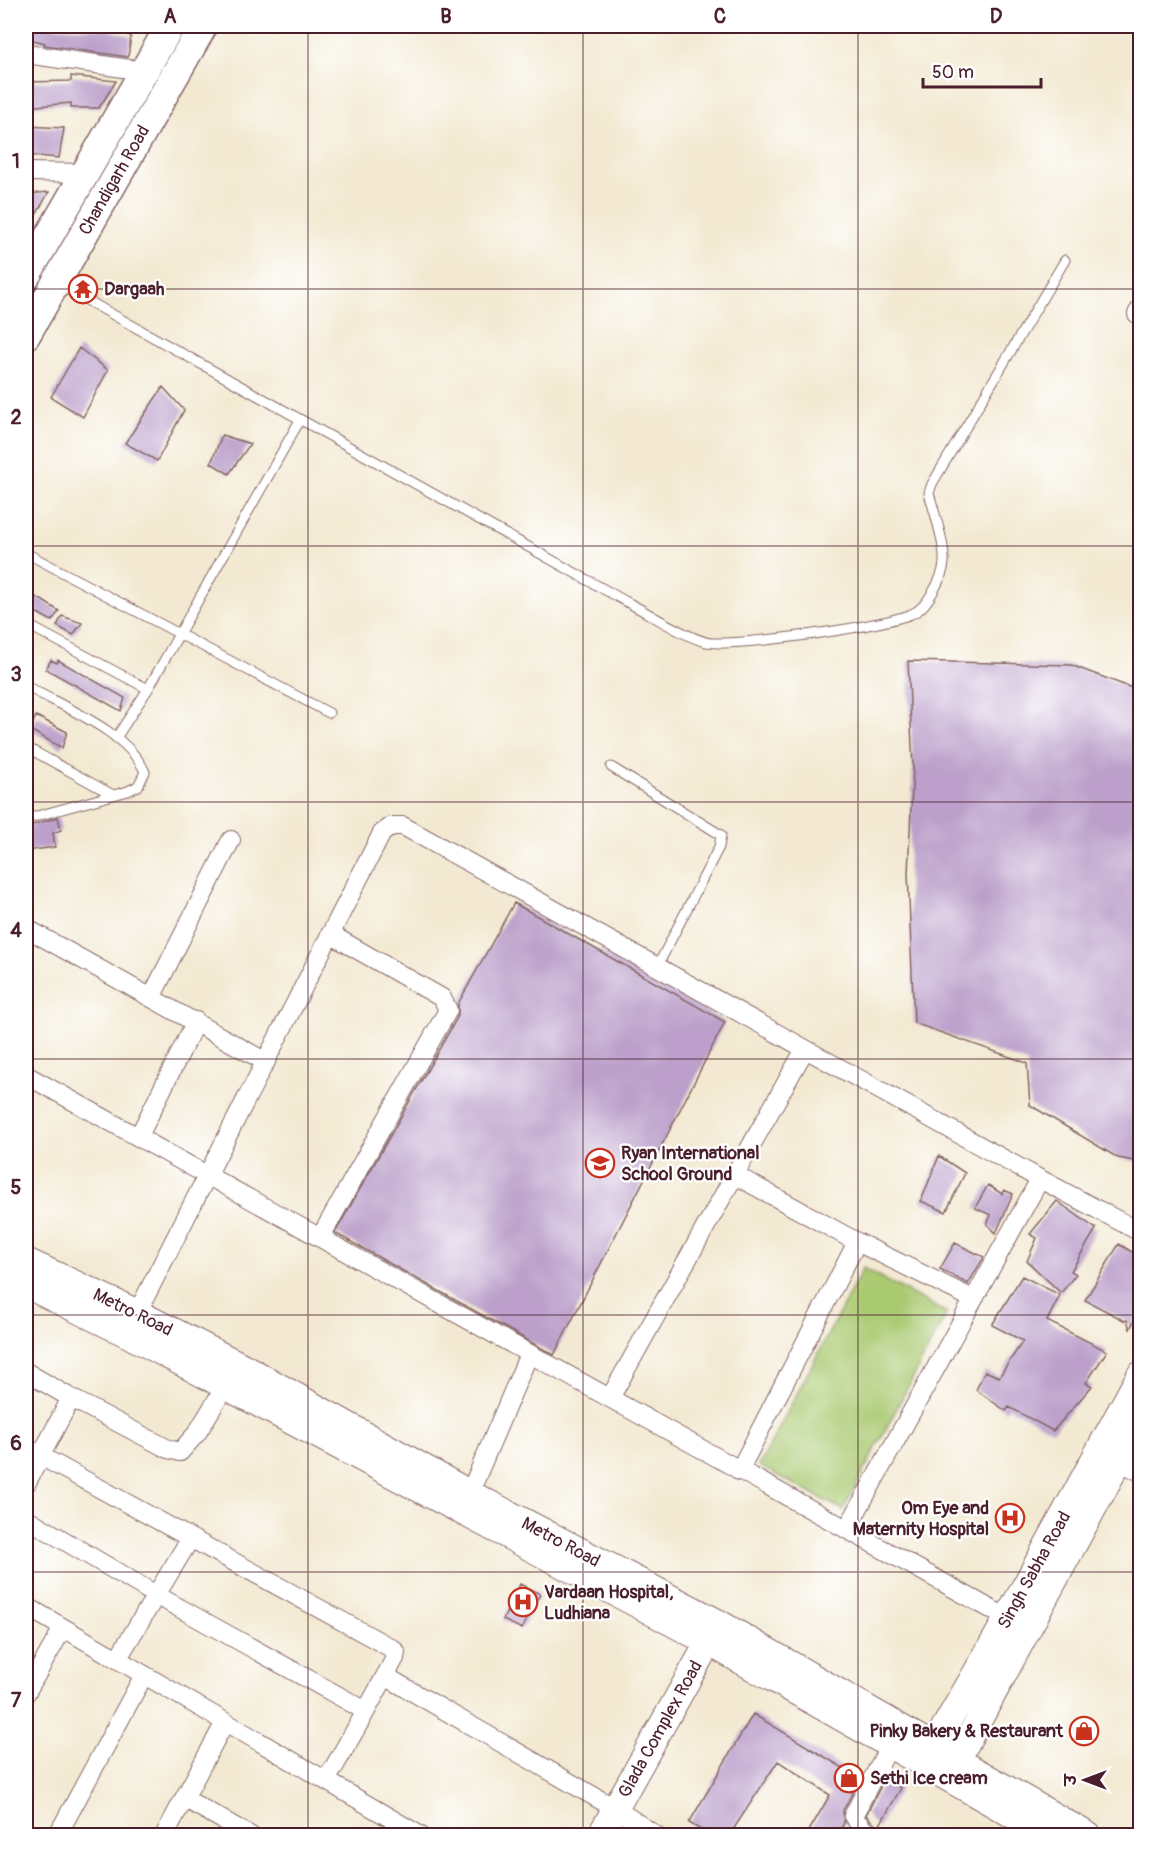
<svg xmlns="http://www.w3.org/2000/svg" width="1166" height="1861" font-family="Pangolin,'Playpen Sans Deva',sans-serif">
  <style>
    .green { fill: #aaca72; stroke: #7a744e; stroke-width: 1.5 }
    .building { fill: #bca0cb }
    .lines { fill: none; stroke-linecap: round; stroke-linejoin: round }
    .lane-casing { stroke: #856665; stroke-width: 11 }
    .street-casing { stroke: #856665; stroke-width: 20 }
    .secondary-casing { stroke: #856665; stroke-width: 28 }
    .primary-casing { stroke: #856665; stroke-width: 31 }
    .lane { stroke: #fff; stroke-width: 9 }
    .street { stroke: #fff; stroke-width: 18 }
    .secondary { stroke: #fff; stroke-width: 26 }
    .primary { stroke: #fff; stroke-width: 28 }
    .grid { fill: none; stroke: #4a1f2b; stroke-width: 1.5; stroke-opacity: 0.55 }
    .labels { text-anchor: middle; stroke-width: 4.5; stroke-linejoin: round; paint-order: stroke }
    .street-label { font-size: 18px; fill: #4a1f2b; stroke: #fff }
    .poi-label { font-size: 18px; font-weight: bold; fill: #4a1f2b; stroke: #fff; text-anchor: start }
    .neatline { fill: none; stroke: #4a1f2b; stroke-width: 2 }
    .grid-label { font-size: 20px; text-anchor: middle; font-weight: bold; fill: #4a1f2b }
  </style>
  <rect width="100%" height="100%" fill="#fff"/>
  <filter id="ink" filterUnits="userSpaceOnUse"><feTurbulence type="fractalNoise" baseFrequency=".0167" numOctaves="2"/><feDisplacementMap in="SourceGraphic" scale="12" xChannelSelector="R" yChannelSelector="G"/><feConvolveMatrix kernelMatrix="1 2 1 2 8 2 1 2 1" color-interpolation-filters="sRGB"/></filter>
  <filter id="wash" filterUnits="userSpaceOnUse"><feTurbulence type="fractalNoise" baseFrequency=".008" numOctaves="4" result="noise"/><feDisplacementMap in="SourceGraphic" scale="24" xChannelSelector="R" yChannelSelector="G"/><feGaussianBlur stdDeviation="1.35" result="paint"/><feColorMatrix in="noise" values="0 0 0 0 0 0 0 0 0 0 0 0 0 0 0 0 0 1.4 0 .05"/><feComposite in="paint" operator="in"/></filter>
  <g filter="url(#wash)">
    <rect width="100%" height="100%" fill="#f3e9d2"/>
    <!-- green -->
    <path class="green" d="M863 1268 947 1313 843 1510 759 1466Z"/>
    <g id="blocks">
      <!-- building -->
      <path class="building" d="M26 26 105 29 131 36 128 57 44 45 45 43 26 38Z
        M71 76 116 81 99 108H71V103L26 107V82L71 81Z
        M26 126 64 128 59 158 26 155Z
        M49 192 26 232V194Z
        M79 348 108 370 83 417 51 397Z
        M163 387 184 410 157 461 125 443Z
        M222 435 250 444 229 474 211 463Z
        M26 593 40 599 59 611 52 621 26 607Z
        M62 616 82 623 73 635 57 626Z
        M51 660 57 663 58 660 125 698 121 711 46 669Z
        M908 661 1071 665 1140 691V1162L1118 1158 1030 1105 1027 1063 914 1023 908 873 913 768Z
        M36 716 67 732 62 748 30 730Z
        M58 817 61 830 53 833 55 847 26 851V827Z
        M514 903 725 1022 554 1355 335 1233 458 1016V1004Z
        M939 1156 965 1173 946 1212 921 1201Z
        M988 1185 1002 1194 1004 1190 1013 1194 996 1233 987 1224 991 1215 975 1208Z
        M1057 1201 1096 1229 1071 1271 1076 1274 1061 1293 1027 1261 1037 1238 1030 1234Z
        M955 1243 984 1257 968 1284 940 1269Z
        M1119 1244 1140 1257V1308L1130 1329 1127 1320 1125 1321 1085 1300Z
        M1022 1276 1060 1295 1047 1321 1107 1351 1086 1383 1092 1386 1053 1431 1009 1407 1006 1411 976 1390 985 1371 999 1377 1023 1341 992 1325Z
        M520 1584 540 1594 522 1629 503 1620Z
        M753 1714 860 1778 843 1811 844 1823 837 1836H806L830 1795 778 1761 729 1836H698L701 1830 689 1823Z
        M885 1778 901 1788 878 1828 866 1815Z"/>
    </g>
  </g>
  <g filter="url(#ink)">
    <use href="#blocks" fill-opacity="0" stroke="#856665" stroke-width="1.5"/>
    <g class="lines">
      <!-- lane casing -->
      <g class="lane-casing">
        <path id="lane" d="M58 284 625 601C647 612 683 636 706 642 730 648 899 625 917 611 928 604 940 581 943 569 948 551 934 512 929 493L932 484 1065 260
          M26 553 329 713
          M26 624 148 689
          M26 686C63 707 127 731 145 772L138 786 128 791 26 819
          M116 738 148 689 300 420
          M26 747 113 795
          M611 767 721 835 719 847 657 967"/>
      </g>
      <!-- street casing -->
      <g class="street-casing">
        <path id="street" d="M26 54 144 71
          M26 172 87 173
          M1137 314 1140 309
          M26 928 266 1062
          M152 996 231 840
          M26 1075 1016 1623
          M139 1136 196 1021
          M735 1175 857 1242 973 1299
          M320 1238 448 1010 442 998 330 934
          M133 1321 382 833 392 826H403L1040 1179 1140 1232
          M26 1372 71 1398 26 1484
          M71 1398 168 1449 180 1452 197 1433 226 1385
          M610 1398 805 1049
          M26 1448 393 1649 396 1652 395 1658 366 1711 156 1595 26 1518
          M1110 1456 1140 1472
          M739 1471 857 1242
          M465 1504 529 1354
          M847 1529 1040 1179
          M26 1606 421 1836
          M118 1658 190 1539
          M385 1676 616 1809 657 1836
          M26 1693 63 1628
          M326 1781 366 1711
          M184 1798 251 1836
          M868 1835 853 1816 890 1745
          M57 1836 144 1675
          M164 1836 225 1722"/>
      </g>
      <!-- secondary casing -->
      <g class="secondary-casing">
        <path id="secondary" d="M26 1261 138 1313 246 1368 469 1493 719 1623 1089 1836
          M26 1285 127 1334 708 1642 1050 1836
          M925 1761 1007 1619 1140 1375
          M949 1775 1140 1422
          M600 1836 716 1629"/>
      </g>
      <!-- primary casing -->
      <g class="primary-casing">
        <path id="primary" d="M26 276 170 26
          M26 335 203 26"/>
      </g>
      <!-- lane -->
      <use href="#lane" class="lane"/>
      <!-- street -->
      <use href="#street" class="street"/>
      <!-- secondary -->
      <use href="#secondary" class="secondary"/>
      <!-- primary -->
      <use href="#primary" class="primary"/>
    </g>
  </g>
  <!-- grid -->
  <path class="grid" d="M308 26V1836M583 26V1836M858 26V1836M26 289H1140M26 546H1140M26 802H1140M26 1059H1140M26 1315H1140M26 1572H1140"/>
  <!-- icons -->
  <defs>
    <g id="temple-ring" transform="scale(1.5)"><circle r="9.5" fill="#fff" stroke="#c8321e" stroke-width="1.5"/><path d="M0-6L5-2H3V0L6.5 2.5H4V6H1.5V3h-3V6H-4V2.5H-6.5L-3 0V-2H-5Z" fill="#c8321e"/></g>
    <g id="school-ring" transform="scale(1.5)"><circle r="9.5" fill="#fff" stroke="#c8321e" stroke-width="1.5"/><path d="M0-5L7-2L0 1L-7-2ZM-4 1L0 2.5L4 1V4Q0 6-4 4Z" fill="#c8321e"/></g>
    <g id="hospital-ring" transform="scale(1.5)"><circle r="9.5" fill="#fff" stroke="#c8321e" stroke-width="1.5"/><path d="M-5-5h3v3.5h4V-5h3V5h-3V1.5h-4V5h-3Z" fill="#c8321e"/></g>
    <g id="shop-ring" transform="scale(1.5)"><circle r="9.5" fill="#fff" stroke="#c8321e" stroke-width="1.5"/><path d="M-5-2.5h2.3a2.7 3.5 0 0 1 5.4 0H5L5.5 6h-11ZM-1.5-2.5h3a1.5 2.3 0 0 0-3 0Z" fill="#c8321e"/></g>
  </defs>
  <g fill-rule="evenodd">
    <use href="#temple-ring" x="83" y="289"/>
    <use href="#school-ring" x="600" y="1163"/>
    <use href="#hospital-ring" x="1010" y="1518"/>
    <use href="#hospital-ring" x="523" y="1602"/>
    <use href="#shop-ring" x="1084" y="1731"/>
    <use href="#shop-ring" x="849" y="1778"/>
  </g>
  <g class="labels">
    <!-- street labels -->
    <g class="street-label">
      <text transform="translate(114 180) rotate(-60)" y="6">Chandigarh Road</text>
      <text transform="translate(133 1312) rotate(26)" y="6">Metro Road</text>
      <text transform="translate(561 1542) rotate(28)" y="6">Metro Road</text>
      <text transform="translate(1034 1570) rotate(-61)" y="6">Singh Sabha Road</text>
      <text transform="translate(660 1729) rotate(-61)" y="6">Glada Complex Road</text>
    </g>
    <!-- poi labels -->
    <g class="poi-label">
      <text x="104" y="295">Dargaah</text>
      <text x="621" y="1159">Ryan International<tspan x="621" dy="21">School Ground</tspan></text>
      <text x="989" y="1514" text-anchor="end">Om Eye and<tspan x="989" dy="21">Maternity Hospital</tspan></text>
      <text x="544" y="1598">Vardaan Hospital,<tspan x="544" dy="21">Ludhiana</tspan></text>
      <text x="1063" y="1737" text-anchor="end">Pinky Bakery &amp; Restaurant</text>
      <text x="870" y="1784">Sethi Ice cream</text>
    </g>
  </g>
  <!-- margin -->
  <rect width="1166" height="1861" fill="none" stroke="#fff" stroke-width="66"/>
  <!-- north arrow -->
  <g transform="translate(1085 1780) rotate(270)" stroke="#ffffff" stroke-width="4.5" paint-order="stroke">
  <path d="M0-4.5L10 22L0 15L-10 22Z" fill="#4a1f2b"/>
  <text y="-9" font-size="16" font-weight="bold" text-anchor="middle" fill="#4a1f2b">उ</text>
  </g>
  <!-- scale -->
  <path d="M923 78v9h118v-9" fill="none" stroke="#4a1f2b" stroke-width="3"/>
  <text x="932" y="78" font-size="18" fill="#4a1f2b" stroke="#ffffff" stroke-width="4.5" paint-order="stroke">50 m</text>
  <rect x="33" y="33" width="1100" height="1795" class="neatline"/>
  <g class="grid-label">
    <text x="170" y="23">A</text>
    <text x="446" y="23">B</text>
    <text x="720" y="23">C</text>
    <text x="996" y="23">D</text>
    <text x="16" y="168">1</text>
    <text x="16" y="424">2</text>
    <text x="16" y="681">3</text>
    <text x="16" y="937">4</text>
    <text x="16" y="1194">5</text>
    <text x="16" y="1450">6</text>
    <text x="16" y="1707">7</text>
  </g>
</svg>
